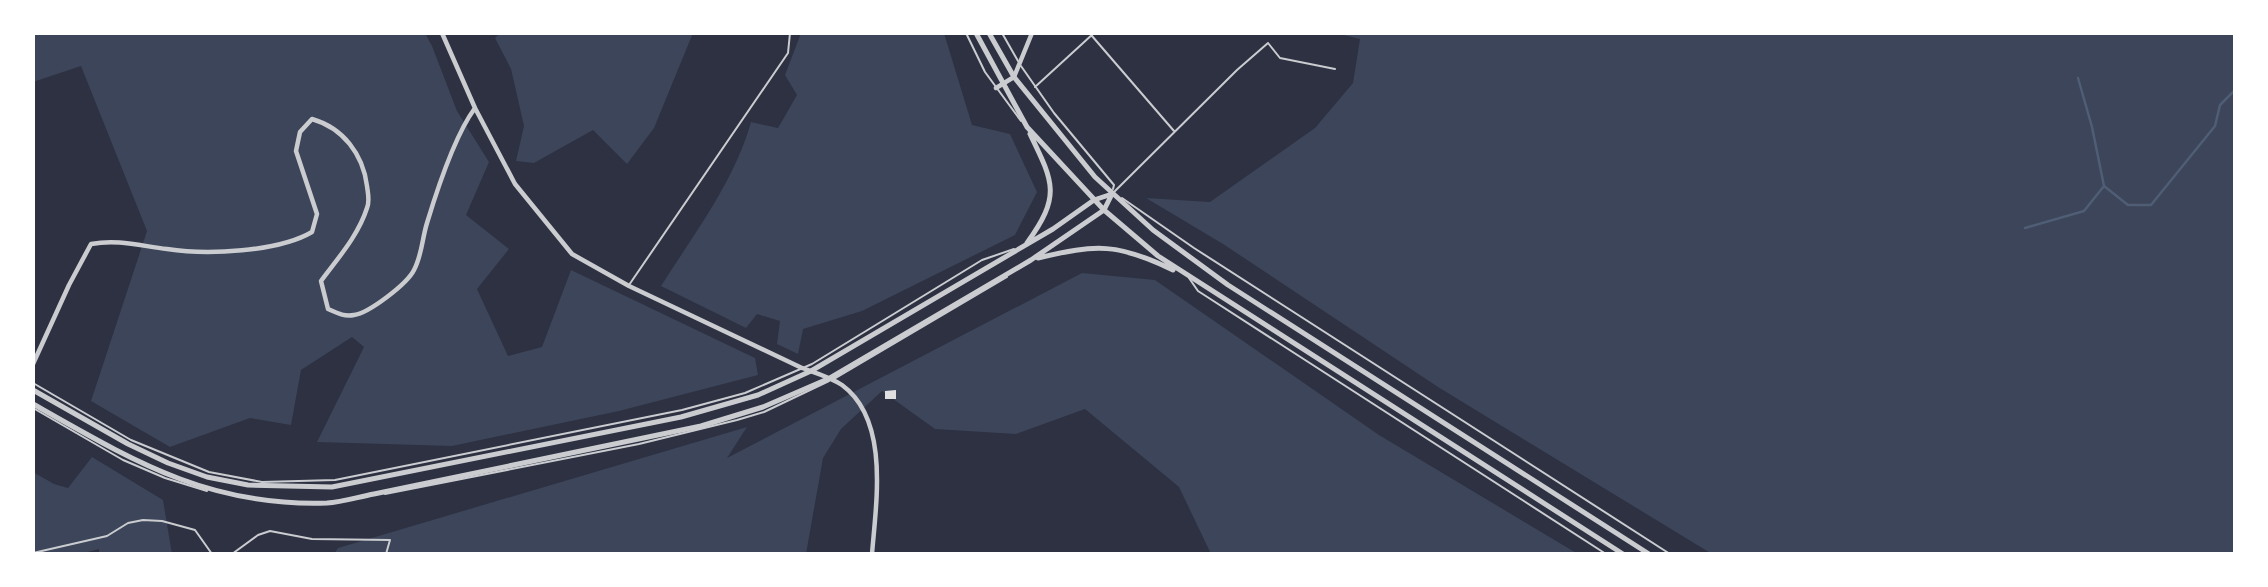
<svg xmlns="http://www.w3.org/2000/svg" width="2268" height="587" font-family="Montserrat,sans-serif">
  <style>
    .green { fill: #3c4559 }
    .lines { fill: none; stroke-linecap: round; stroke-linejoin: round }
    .stream { stroke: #4f5d75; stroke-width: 2.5 }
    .building { fill: #e0e0e3 }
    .service { stroke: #caccd0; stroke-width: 2 }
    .minor { stroke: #caccd0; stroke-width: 4.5 }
    .tertiary { stroke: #caccd0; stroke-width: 5 }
  </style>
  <rect width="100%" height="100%" fill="#2d3142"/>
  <!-- green -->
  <path class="green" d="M33 33H425L432 46 457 111 489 162 466 215 509 249 477 289 508 356 542 347 571 270 755 358 758 375 619 411 452 446 317 442 364 347 352 337 301 370 291 425 250 418 170 447 91 401 147 231 81 66 33 82Z
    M500 33H693L654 128 627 164 593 130 534 163 516 161 524 126 511 69 495 38Z
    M801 33H944L972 125 1010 134 1037 192 1015 235 862 311 803 329 798 354 777 344 780 321 757 314 746 328 661 286C694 234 734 182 751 122L778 128 797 95 785 75Z
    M1336 33H2235V554H1712L1438 387 1223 244 1146 198 1210 202 1315 128 1353 83 1360 39Z
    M1082 273 1155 280 1379 435 1578 554H1211L1179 487 1085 409 1016 434 935 429 882 391 841 429 823 458 806 554H334L338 548 747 427 727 458Z
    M92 457 163 500 172 554H99V549L80 554H33V472L54 484 68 488Z"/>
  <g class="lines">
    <!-- stream -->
    <path class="stream" d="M2078 78 2092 127 2104 186 2128 205H2151L2215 126 2220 105 2235 90
      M2025 228 2084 211 2104 186"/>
  </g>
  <!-- building -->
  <path class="building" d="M896 390V399H885V391Z"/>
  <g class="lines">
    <!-- service -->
    <path class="service" d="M966 33 985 72 1021 121
      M1002 33 1018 61
      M1092 36 1174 131
      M1021 66 1054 113 1114 185 1113 189
      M1035 87 1094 33
      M1113 193 1237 70 1268 43 1280 58 1335 69
      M1122 198 1194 248 1670 554
      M1189 278 1198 291 1606 554
      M629 285 788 53 790 33
      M834 379 1007 277
      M33 383 131 440 209 472 262 482 335 480 682 410 745 393 812 364 982 260 1014 249
      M33 408 123 460 165 478 207 491
      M385 494 639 444 737 420 764 412 829 381
      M33 553 107 536 128 523 143 520 162 521 195 530 212 554
      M232 554 258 535 270 531 312 539 390 540 386 554"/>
    <!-- minor -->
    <path class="minor" d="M442 33 475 108 515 184 572 254 629 286 802 368C816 373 830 377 842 385 890 420 876 503 872 554
      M996 88 1014 77 1032 33
      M33 364 69 285 91 244C118 239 141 246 167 249 207 255 278 252 312 232L317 214 296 151 300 132 312 119C343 128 363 154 367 186 368 194 370 201 367 208 358 236 338 258 321 281L328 309C337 313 344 317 354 315 369 313 407 284 414 270 422 255 422 239 427 223 437 190 455 135 475 108"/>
    <!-- tertiary -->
    <path class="tertiary" d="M976 33 1027 127 1104 210 1158 256 1623 554
      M989 33 1014 77 1095 177 1153 230 1228 285 1649 554
      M1027 243C1061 196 1054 183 1030 134
      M1038 258C1096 244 1118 243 1173 270
      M33 390 128 444 168 463 207 477 248 485 332 487 681 417 758 395 811 371 1053 229 1094 200 1112 194
      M33 404C132 460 208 507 327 503 342 502 358 497 374 494L701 426 763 407 830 378 1031 260 1104 210 1112 194"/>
  </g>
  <!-- border -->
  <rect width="2268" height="587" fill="none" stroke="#ffffff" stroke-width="70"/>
</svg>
